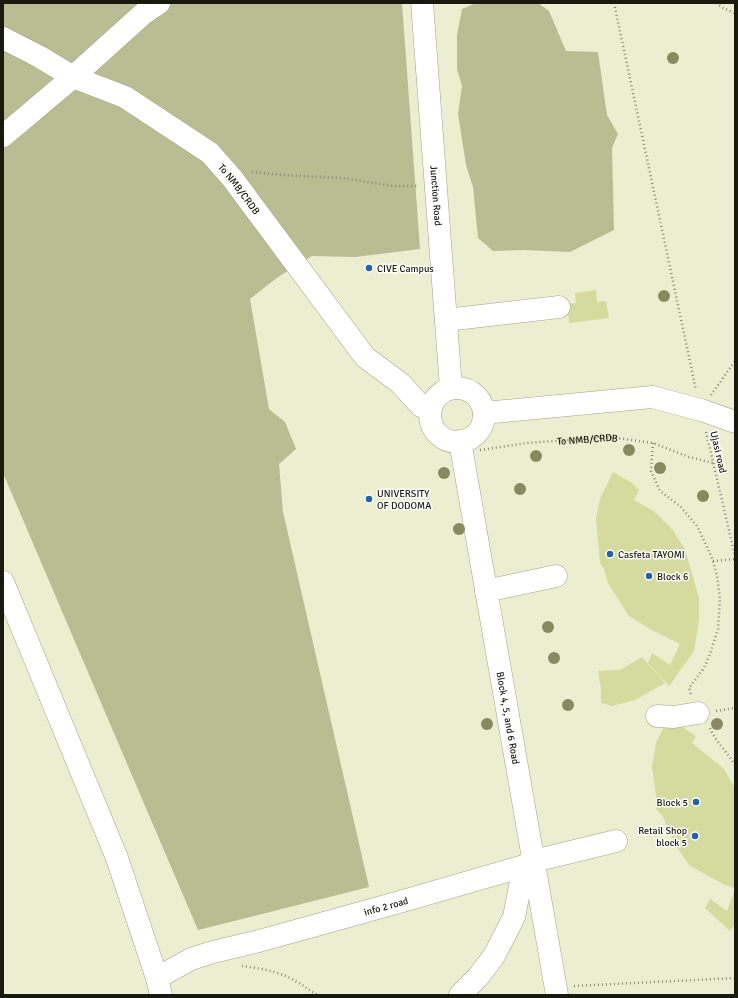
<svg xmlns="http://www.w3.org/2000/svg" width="738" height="998" font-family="Signika,sans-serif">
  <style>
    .green { fill: #b8bd92 }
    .building { fill: #d4db9c }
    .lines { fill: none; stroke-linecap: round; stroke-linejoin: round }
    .minor-casing { stroke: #9fa386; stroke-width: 23 }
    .path { stroke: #878974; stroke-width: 2.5; stroke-dasharray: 1 3; stroke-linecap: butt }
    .minor { stroke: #fff; stroke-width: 22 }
    .tree { fill: #878a61 }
    .poi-dot { fill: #1e62b2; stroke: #fff; stroke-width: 1.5 }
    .labels { text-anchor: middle; stroke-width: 3; stroke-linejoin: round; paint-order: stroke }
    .street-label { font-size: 10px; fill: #191a0f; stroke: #fff }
    .poi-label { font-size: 10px; fill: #191a0f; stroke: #fff; text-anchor: start }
  </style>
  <rect width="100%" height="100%" fill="#ebefd0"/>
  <!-- green -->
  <path class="green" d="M3 3H402L420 249 355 257 312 256 278 277 250 299 269 409 285 422 296 449 279 464 283 512 369 887 198 930 3 473Z
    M476 3H538L549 11 566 51 598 52 607 115 618 134 612 148 614 230 570 252 523 250 493 251 478 238 473 187 466 165 458 114 462 86 457 69V35L462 9Z"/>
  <!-- building -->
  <path class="building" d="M596 290 597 302 606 301 609 318 569 323 567 304 576 303 575 293Z
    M613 472 632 483 639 490 634 500 655 512 672 529 685 549 699 598V620L694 651 669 686 648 663 652 653 670 665 680 644 650 629 629 616 608 583 604 569 600 563 596 519 600 499Z
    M642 657 665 683 635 700 612 706 601 703V689L598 671 620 670Z
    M668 718 696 736 692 743 724 769 735 788V888L725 885 690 866 676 846 662 815 656 809V795L652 767 656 743Z
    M735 890V924L730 931 705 908 710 899 727 911Z"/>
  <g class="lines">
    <!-- minor casing -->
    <g class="minor-casing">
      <g id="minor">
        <path id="s2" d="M422 3 451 388"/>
        <path id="s3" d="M3 38 40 57 73 77 125 97 210 153 232 178 365 357 400 383 421 406"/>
        <path d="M3 136 73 77 144 13 159 3"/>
        <path d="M446 320 559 307"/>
        <circle cx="457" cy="415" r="27"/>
        <path d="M484 413 652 397 701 410 735 422"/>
        <path id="s4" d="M460 441 557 995"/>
        <path d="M3 582 117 858 157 978 161 995"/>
        <path d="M486 591 556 576"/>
        <path d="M657 716 674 717 698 713"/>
        <path id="s5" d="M157 978 191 959 213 952 259 941 396 903 524 866 534 861 616 841"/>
        <path d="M460 995 478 977 494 956 514 917 524 866"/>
      </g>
    </g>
    <!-- path -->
    <g class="path">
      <path d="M614 3 696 390"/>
      <path d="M716 3 723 8 735 13"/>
      <path d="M252 172 283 175 343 178 393 186H418"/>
      <path d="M711 395 735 361"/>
      <path d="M706 432 735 556"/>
      <path d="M653 443 651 471 660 491 680 506 697 526 708 549 713 561 717 576 720 599 718 629 710 654 704 668 689 688 691 695"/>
      <path id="s1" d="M480 450 527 443 610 437 653 443 689 457 713 463"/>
      <path d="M713 561 735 559"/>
      <path d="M716 711 735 708"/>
      <path d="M710 728C716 742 727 752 735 765"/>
      <path d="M242 966C260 968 282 972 297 982 305 986 310 992 319 995"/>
      <path d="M574 986 735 978"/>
    </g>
    <!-- minor -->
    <use href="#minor" class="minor"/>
  </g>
  <!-- trees -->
  <g class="tree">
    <circle cx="673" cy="58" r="6"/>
    <circle cx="664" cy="296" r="6"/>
    <circle cx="629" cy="450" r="6"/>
    <circle cx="536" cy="456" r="6"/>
    <circle cx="660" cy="468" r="6"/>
    <circle cx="444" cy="473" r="6"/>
    <circle cx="520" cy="489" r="6"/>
    <circle cx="703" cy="496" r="6"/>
    <circle cx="459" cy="529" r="6"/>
    <circle cx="548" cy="627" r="6"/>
    <circle cx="554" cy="658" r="6"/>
    <circle cx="568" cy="705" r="6"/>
    <circle cx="487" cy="724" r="6"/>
    <circle cx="717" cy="724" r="6"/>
  </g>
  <!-- markers -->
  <g class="poi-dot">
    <circle cx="369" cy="268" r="4"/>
    <circle cx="369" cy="499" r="4"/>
    <circle cx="610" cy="554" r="4"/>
    <circle cx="649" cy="576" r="4"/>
    <circle cx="696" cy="802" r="4"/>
    <circle cx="695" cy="836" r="4"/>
  </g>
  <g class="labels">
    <!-- street labels -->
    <g class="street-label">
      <text dy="4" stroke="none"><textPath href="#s3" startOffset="284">To NMB/CRDB</textPath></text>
      <text dy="4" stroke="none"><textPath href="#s2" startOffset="193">Junction Road</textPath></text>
      <text dy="4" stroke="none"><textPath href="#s1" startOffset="108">To NMB/CRDB</textPath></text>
      <text transform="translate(719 452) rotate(77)" y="4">Ujasi road</text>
      <text dy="4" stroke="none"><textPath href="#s4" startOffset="281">Block 4, 5, and 6 Road</textPath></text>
      <text dy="4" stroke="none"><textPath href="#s5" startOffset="241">info 2 road</textPath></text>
    </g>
    <!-- poi labels -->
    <g class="poi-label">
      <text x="377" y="272">CIVE Campus</text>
      <text x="377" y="497">UNIVERSITY<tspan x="377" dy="12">OF DODOMA</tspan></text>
      <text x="618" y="558">Casfeta TAYOMI</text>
      <text x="657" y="580">Block 6</text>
      <text x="688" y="806" text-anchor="end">Block 5</text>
      <text x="687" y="834" text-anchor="end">Retail Shop<tspan x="687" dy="12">block 5</tspan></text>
    </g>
  </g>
  <!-- border -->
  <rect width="738" height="998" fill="none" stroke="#191a0f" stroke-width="8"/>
</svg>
